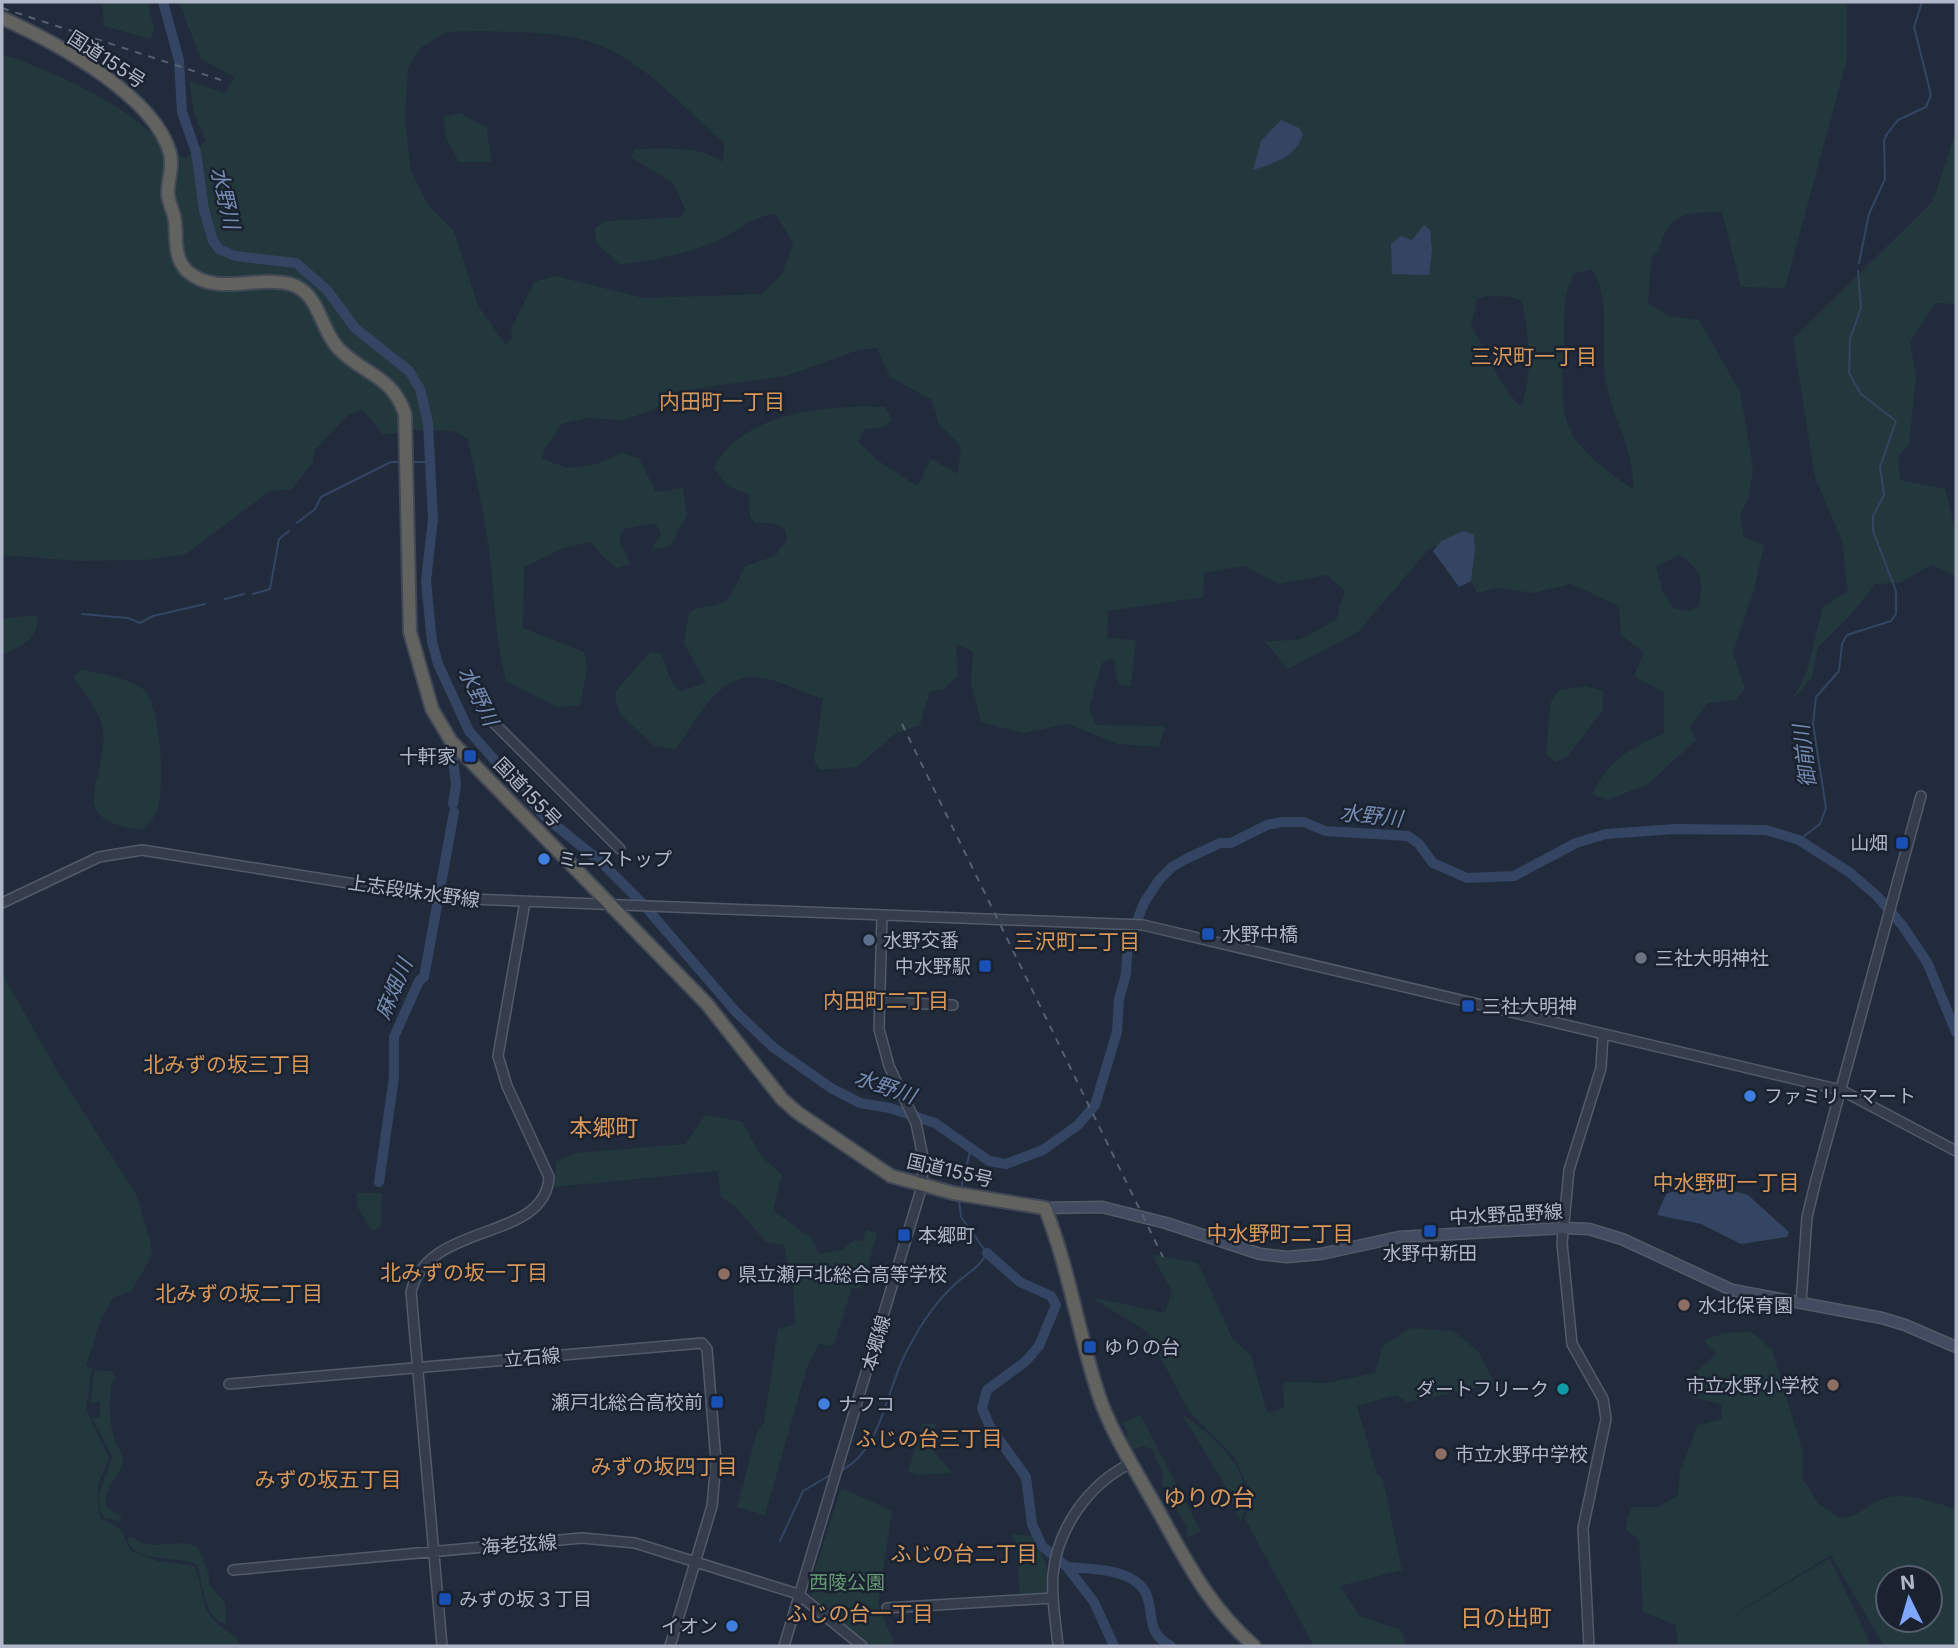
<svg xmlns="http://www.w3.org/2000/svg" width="1958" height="1648" font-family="Inter,'Noto Sans JP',sans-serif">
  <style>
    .green { fill: #23383c; fill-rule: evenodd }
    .water { fill: #344564 }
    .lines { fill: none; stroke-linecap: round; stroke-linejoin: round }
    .stream { stroke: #344564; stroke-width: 2 }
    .river { stroke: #344564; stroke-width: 10 }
    .tertiary-casing { stroke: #535a69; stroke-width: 12 }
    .secondary-casing { stroke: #535a69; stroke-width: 13 }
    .trunk-casing { stroke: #404756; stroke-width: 16 }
    .tertiary { stroke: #353d4c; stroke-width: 9 }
    .secondary { stroke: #424b5f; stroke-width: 10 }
    .trunk { stroke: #62625e; stroke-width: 12 }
    .rail { stroke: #566073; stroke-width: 2; stroke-dasharray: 7 7; stroke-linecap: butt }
    .transit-dot { fill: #1a4fb4; stroke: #1a2230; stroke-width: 2.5 }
    .shop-dot { fill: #3f7fe0; stroke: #1a2230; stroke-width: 2.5 }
    .service-dot { fill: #5c6f8a; stroke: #1a2230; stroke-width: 2.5 }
    .worship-dot { fill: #6b7280; stroke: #1a2230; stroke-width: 2.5 }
    .education-dot { fill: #8d6e63; stroke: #1a2230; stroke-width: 2.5 }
    .culture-dot { fill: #0f9aa8; stroke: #1a2230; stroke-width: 2.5 }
    .labels { text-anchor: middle; stroke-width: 5; stroke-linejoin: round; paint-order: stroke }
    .street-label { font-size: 19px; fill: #b0b7c8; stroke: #1a2230 }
    .poi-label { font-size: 19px; fill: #b0b7c8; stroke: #1a2230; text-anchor: start }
    .park-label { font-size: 19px; fill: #659a74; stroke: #1a2230 }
    .water-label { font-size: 21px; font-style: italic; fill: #768cb2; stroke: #1a2230 }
    .neighbourhood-label { font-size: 21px; fill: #d99859; stroke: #1a2230 }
    .quarter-label { font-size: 23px; fill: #d99859; stroke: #1a2230 }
  </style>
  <rect width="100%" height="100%" fill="#212b3b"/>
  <!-- green -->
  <path class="green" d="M102 2H148L154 31 150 39 104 26Z
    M179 2H1847V59L1785 288 1741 287 1722 212C1700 213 1673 210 1664 235 1660 246 1661 250 1651 258L1648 303 1668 316 1699 320 1740 392 1753 468 1749 496 1740 516 1744 537 1764 545 1753 593 1733 653 1745 688 1736 700 1708 703 1689 727 1696 740 1648 784 1608 800 1592 794C1611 758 1628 750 1664 733V692L1634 676 1644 653 1621 635 1619 606 1571 584 1533 593 1499 588 1477 593 1471 581 1475 551 1464 531 1428 550 1358 632 1288 669 1265 642 1301 639 1336 620 1345 590 1327 575 1279 584 1245 566 1204 573 1203 597 1108 611 1107 638 1136 640 1131 686 1119 685 1113 658 1102 663 1089 708 1096 725 1165 726 1159 747 1118 744 1068 724 1023 733 981 722 971 682 973 652 956 644 958 677 942 690 930 691 920 725 895 734 857 767 819 770 814 760 823 699C801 692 767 673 743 678 712 685 693 726 676 749L655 746 621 715 616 703V691L650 652 661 654 673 685 681 691 706 683 684 643 689 613C700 605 709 608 721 603 733 598 739 577 745 566L775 556 787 540 785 529 772 523H755L750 516 749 494 729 487 714 469C739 412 831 404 885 407L892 419 884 427 865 429 859 442 877 460 917 486 931 459 958 474 961 446 938 423 932 400 890 377 877 348 858 350 786 376 673 392 654 410 623 420 588 418 562 424 545 448 542 459 568 468 596 464 622 453 639 458 656 492 683 488 687 515 670 546 652 549 661 533 655 523 624 529 619 539 630 564 617 568 603 557 591 542 564 548 524 567 523 628 584 652 587 670 580 705 558 707 506 681C495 640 495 599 490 557 485 517 476 478 468 439L454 431 413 430 383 435 362 409 348 415 314 451 313 462 292 489 270 491 186 554 146 560 78 561 2 555V54C46 69 101 93 138 122 154 135 168 148 185 159L206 141 194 113 189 81 225 93 235 77 201 59ZM479 31C518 33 565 30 602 46 648 66 687 110 724 143L723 162C698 145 664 149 634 149L632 158 673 183 685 209 682 217 607 221 595 228 596 242 619 264C646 263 698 251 721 239 745 227 745 219 775 214L793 243 782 274 762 294 643 298 555 276 534 282 511 329 512 338 506 345 478 306 454 231 429 206 411 172 405 118 408 69 419 49 446 32ZM1592 269C1611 300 1601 339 1605 374 1609 415 1635 447 1633 489 1560 439 1559 425 1564 341 1565 317 1562 295 1574 274ZM1488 296 1511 297 1522 301C1529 334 1533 375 1521 407 1497 384 1489 354 1471 326L1477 299ZM1679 555C1703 571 1703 579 1699 606L1688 611 1673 608 1662 590 1656 567Z
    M460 113 487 128 491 162H459L446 139 444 117Z
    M1956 131V300L1954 304 1935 303 1910 342 1916 377 1909 445 1898 457 1900 480 1945 489 1956 532V576L1931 565 1900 583 1875 584 1849 617 1818 647 1812 678 1792 700 1806 674 1823 607 1848 591 1842 541 1815 477 1793 339 1933 201Z
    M37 615C40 639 21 647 2 655V619Z
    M81 670C96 672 133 679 144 690 161 706 166 792 156 813 153 819 147 825 143 830 61 820 108 783 103 729 101 714 83 689 73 677Z
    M1586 686 1603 691V710L1567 757 1555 762 1546 754 1551 701 1559 690Z
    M2 973 59 1074 136 1194 150 1240 152 1256 131 1291 113 1298 101 1319 86 1366 92 1368 86 1410 109 1458 98 1485 99 1513 101 1518 120 1529 131 1551 158 1561 194 1566C203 1582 200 1605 213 1619 222 1630 236 1633 241 1646H2Z
    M705 1115 742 1122 761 1156 782 1175 773 1210 811 1238 819 1254 842 1250 854 1240 863 1242 866 1230 877 1233 862 1289 852 1288 833 1346 819 1344 807 1367 765 1515 737 1507 757 1432 764 1423 778 1329 795 1324 793 1290 784 1245 766 1242 736 1207 721 1197 718 1171 554 1187 556 1162 576 1153 685 1144Z
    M357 1193H382L381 1226 372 1231 358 1208Z
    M1151 1254 1198 1263 1233 1340 1251 1355 1267 1413 1284 1408 1283 1382 1327 1383 1375 1373 1383 1346 1411 1328 1453 1331 1478 1351 1495 1384 1407 1402 1396 1395 1357 1406 1377 1474 1383 1480 1402 1570 1340 1586 1360 1616 1401 1630 1406 1646H1314L1245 1519 1251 1493 1234 1457 1189 1411 1147 1332 1091 1297 1165 1313 1172 1291Z
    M1752 1332 1772 1350 1803 1452 1802 1478 1819 1504 1840 1518C1862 1516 1867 1504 1885 1498 1906 1492 1938 1502 1956 1510V1646H1884L1831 1555 1712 1628 1830 1558 1871 1646H1678L1676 1625 1643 1612 1639 1539 1625 1529 1631 1507H1659L1678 1495 1680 1471 1698 1425 1721 1420 1722 1404 1692 1397 1687 1380 1716 1354 1704 1340 1724 1333ZM1888 1578H1930V1620H1888Z
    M94 1370 112 1371 115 1376C107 1391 109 1429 116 1444 119 1450 123 1453 123 1459 124 1476 102 1484 106 1507L122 1516 120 1521 104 1518C91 1496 108 1477 112 1456L92 1418 100 1417V1402L91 1403Z
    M1140 1415 1201 1531 1187 1538V1527L1162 1484 1163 1474 1152 1449 1142 1446 1128 1452 1121 1439 1129 1435 1123 1423Z
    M1183 1416C1218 1437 1261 1478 1240 1521L1220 1476 1222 1474 1219 1475Z
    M922 1424H936L931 1448 952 1473 917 1475 908 1472Z
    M844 1489 892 1511 878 1603 895 1646H870L811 1597 810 1586 840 1491Z
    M1010 1534 1035 1536 1047 1567 1046 1594 1020 1597 1016 1544Z
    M133 1537C151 1554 177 1536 198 1547L209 1574V1585L225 1603 226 1624C204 1620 203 1583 197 1565 181 1555 129 1564 128 1538Z"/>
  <!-- water -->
  <path class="water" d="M1281 120 1299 128 1303 134C1295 158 1276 162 1253 170L1261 141Z
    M1424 225 1430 230 1432 250 1429 275 1392 274 1391 244 1401 236 1412 240Z
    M1464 531 1474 535 1475 551 1471 581 1459 587 1433 551 1441 541Z
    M1700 1182 1748 1195 1789 1232 1787 1237 1741 1244 1701 1224 1657 1215 1666 1194Z"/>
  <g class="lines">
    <!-- stream -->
    <path class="stream" d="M1859 263 1869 214 1885 179 1884 141 1887 134 1898 120 1926 107 1931 95 1914 27 1922 2
      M413 462H430
      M297 523 315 509 321 497 391 462H401
      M253 594 270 589 279 539 289 531
      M225 599 244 594
      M82 614 128 618 140 623 153 616 205 604
      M1799 840 1820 824 1826 808 1813 724 1816 697 1839 671 1842 644 1847 635 1891 621 1896 614V591L1873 531V516L1884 495 1880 467 1896 421 1861 394 1849 373 1850 339 1861 308 1858 271
      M961 1188 971 1148
      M840 1471C884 1450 886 1385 909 1347 920 1326 936 1302 953 1286 965 1274 979 1269 987 1253L961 1217 959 1200
      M780 1541 803 1491 832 1474"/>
    <!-- river -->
    <path class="river" d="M163 2 179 60 182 112 196 152 204 210 213 241 219 249 235 256 296 263 327 290 355 328 409 371 420 389 428 423 433 519 426 581 432 642 438 664 469 731 544 816 601 862 643 904 736 1012 774 1048 831 1088 860 1103 890 1108 935 1123 989 1161 1006 1164 1043 1150 1078 1125 1095 1105 1117 1032 1119 999 1126 974 1128 944 1144 903 1159 880 1172 867 1186 859 1220 843H1231L1267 825 1282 822H1304L1325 831 1408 836 1419 844 1433 863 1467 878 1514 876 1576 843 1606 834 1675 829 1766 830 1799 840 1849 872 1877 896 1902 925 1927 962 1956 1032
      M452 753 456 784 453 804
      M379 1182 394 1077V1037L419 981 424 977 454 812
      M987 1253 1020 1282 1051 1296 1056 1305 1039 1346 1026 1361 987 1390 982 1408 990 1427 1026 1477 1032 1524 1042 1546 1067 1567 1094 1602 1114 1646
      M1067 1567C1090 1569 1129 1568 1144 1590 1157 1611 1142 1630 1171 1646"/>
    <!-- tertiary casing -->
    <g class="tertiary-casing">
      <path id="tertiary" d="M480 701 492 721 620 849
        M2 903 99 857 142 850 442 898 1143 925 1841 1090 1956 1151
        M878 1002 953 1005
        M1801 1303 1807 1217 1816 1180 1921 796
        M229 1384 702 1343 707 1349 716 1462 712 1506 670 1646
        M233 1570 582 1538 635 1543 798 1594 862 1646
        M887 1608 1053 1598
        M442 1646 411 1292C428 1220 545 1243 549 1177L507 1086 498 1056 525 902
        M784 1646 922 1186 923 1157 916 1123 889 1066 879 1029 882 915
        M1058 1646C1056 1623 1051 1599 1053 1575 1057 1528 1089 1484 1131 1463
        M1589 1646 1583 1528 1606 1419 1603 1399 1572 1344 1562 1243 1569 1170 1601 1068 1603 1034"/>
    </g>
    <!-- secondary casing -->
    <g class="secondary-casing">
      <path id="secondary" d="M1045 1208 1102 1207 1166 1223 1260 1254 1287 1257 1321 1254 1399 1237 1563 1228 1589 1229 1622 1239 1732 1290 1882 1318 1905 1325 1956 1347"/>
    </g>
    <!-- trunk casing -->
    <g class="trunk-casing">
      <path id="trunk" d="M2 18C55 42 154 95 170 153 174 168 167 181 168 195 169 204 174 212 175 221 177 238 173 257 187 271 216 297 257 275 290 284 320 292 320 330 339 349 364 375 392 375 405 414L410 632 432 709 451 741 707 1004 782 1099 798 1113 891 1176 953 1193 1045 1208C1069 1268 1078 1332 1098 1393 1110 1430 1132 1464 1151 1498 1183 1554 1205 1603 1254 1646"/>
    </g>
    <!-- tertiary -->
    <use href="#tertiary" class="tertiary"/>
    <!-- secondary -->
    <use href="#secondary" class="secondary"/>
    <!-- trunk -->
    <use href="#trunk" class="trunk"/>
    <!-- rail -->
    <path class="rail" d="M2 8 221 80
      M902 724 1163 1257"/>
  </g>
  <!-- markers -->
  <g class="transit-dot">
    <rect x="463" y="749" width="14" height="14" rx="3.5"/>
    <rect x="1895" y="836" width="14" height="14" rx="3.5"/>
    <rect x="1201" y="927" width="14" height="14" rx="3.5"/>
    <rect x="978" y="959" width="14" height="14" rx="3.5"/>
    <rect x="1461" y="999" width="14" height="14" rx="3.5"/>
    <rect x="1423" y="1224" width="14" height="14" rx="3.5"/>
    <rect x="897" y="1228" width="14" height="14" rx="3.5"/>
    <rect x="1083" y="1340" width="14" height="14" rx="3.5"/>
    <rect x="710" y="1395" width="14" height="14" rx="3.5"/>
    <rect x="438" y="1592" width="14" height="14" rx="3.5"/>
  </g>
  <g class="shop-dot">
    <circle cx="544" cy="859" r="7"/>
    <circle cx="1750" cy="1096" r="7"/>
    <circle cx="824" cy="1404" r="7"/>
    <circle cx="732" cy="1626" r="7"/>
  </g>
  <circle class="service-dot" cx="869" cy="940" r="7"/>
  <circle class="worship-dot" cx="1641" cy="958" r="7"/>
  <g class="education-dot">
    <circle cx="724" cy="1274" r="7"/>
    <circle cx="1684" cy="1305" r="7"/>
    <circle cx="1833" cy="1385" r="7"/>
    <circle cx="1441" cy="1454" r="7"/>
  </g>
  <circle class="culture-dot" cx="1563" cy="1389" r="7"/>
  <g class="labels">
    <!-- street labels -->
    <g class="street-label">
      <text transform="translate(107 59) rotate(33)" y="7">国道155号</text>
      <text transform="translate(528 792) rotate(46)" y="7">国道155号</text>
      <text transform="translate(414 891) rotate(8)" y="7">上志段味水野線</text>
      <text transform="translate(950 1170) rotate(13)" y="7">国道155号</text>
      <text transform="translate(1506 1214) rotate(-3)" y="7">中水野品野線</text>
      <text transform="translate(876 1343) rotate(-74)" y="7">本郷線</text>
      <text transform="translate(532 1357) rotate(-5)" y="7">立石線</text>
      <text transform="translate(519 1544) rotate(-4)" y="7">海老弦線</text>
    </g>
    <!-- poi labels -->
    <g class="poi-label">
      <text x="456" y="763" text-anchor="end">十軒家</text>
      <text x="1888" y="850" text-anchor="end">山畑</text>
      <text x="558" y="866">ミニストップ</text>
      <text x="1222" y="941">水野中橋</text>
      <text x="883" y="947">水野交番</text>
      <text x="1655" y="965">三社大明神社</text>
      <text x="971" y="973" text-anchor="end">中水野駅</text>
      <text x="1482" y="1013">三社大明神</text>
      <text x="1764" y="1103">ファミリーマート</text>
      <text x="918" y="1242">本郷町</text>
      <text x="1430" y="1260" text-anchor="middle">水野中新田</text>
      <text x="738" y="1281">県立瀬戸北総合高等学校</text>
      <text x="1698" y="1312">水北保育園</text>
      <text x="1104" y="1354">ゆりの台</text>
      <text x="1819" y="1392" text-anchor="end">市立水野小学校</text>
      <text x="1549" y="1396" text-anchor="end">ダートフリーク</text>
      <text x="703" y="1409" text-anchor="end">瀬戸北総合高校前</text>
      <text x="838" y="1411">ナフコ</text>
      <text x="1455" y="1461">市立水野中学校</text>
      <text x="459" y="1606">みずの坂３丁目</text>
      <text x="718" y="1633" text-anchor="end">イオン</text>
    </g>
    <!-- park labels -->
    <g class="park-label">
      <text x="847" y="1589">西陵公園</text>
    </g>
    <!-- water labels -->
    <g class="water-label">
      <text transform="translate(225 198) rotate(77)" y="7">水野川</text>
      <text transform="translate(478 696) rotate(64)" y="7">水野川</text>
      <text transform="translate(1805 756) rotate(-97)" y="7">御前川</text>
      <text transform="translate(1371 816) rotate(6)" y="7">水野川</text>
      <text transform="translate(394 989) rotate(-67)" y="7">麻畑川</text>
      <text transform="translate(885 1087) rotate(19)" y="7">水野川</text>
    </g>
    <!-- neighbourhood labels -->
    <g class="neighbourhood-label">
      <text x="1534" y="364">三沢町一丁目</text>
      <text x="722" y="409">内田町一丁目</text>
      <text x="1077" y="949">三沢町二丁目</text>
      <text x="886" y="1008">内田町二丁目</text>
      <text x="227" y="1072">北みずの坂三丁目</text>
      <text x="1726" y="1190">中水野町一丁目</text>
      <text x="1280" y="1241">中水野町二丁目</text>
      <text x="464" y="1280">北みずの坂一丁目</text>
      <text x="239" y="1301">北みずの坂二丁目</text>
      <text x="929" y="1446">ふじの台三丁目</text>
      <text x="664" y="1474">みずの坂四丁目</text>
      <text x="328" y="1487">みずの坂五丁目</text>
      <text x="964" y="1561">ふじの台二丁目</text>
      <text x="860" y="1621">ふじの台一丁目</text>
    </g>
    <!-- quarter labels -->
    <g class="quarter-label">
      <text x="604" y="1136">本郷町</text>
      <text x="1209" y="1506">ゆりの台</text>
      <text x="1506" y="1626">日の出町</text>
    </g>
  </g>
  <!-- border -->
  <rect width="1958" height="1648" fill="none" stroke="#b0b7c8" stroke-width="7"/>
  <!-- north arrow -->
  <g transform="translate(1909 1599) rotate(355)"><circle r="33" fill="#1a2230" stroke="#565e6d" stroke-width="2"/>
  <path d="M0-5L12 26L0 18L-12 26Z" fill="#7fa8fd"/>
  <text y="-10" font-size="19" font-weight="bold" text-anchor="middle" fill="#b0b7c8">N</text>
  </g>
</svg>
